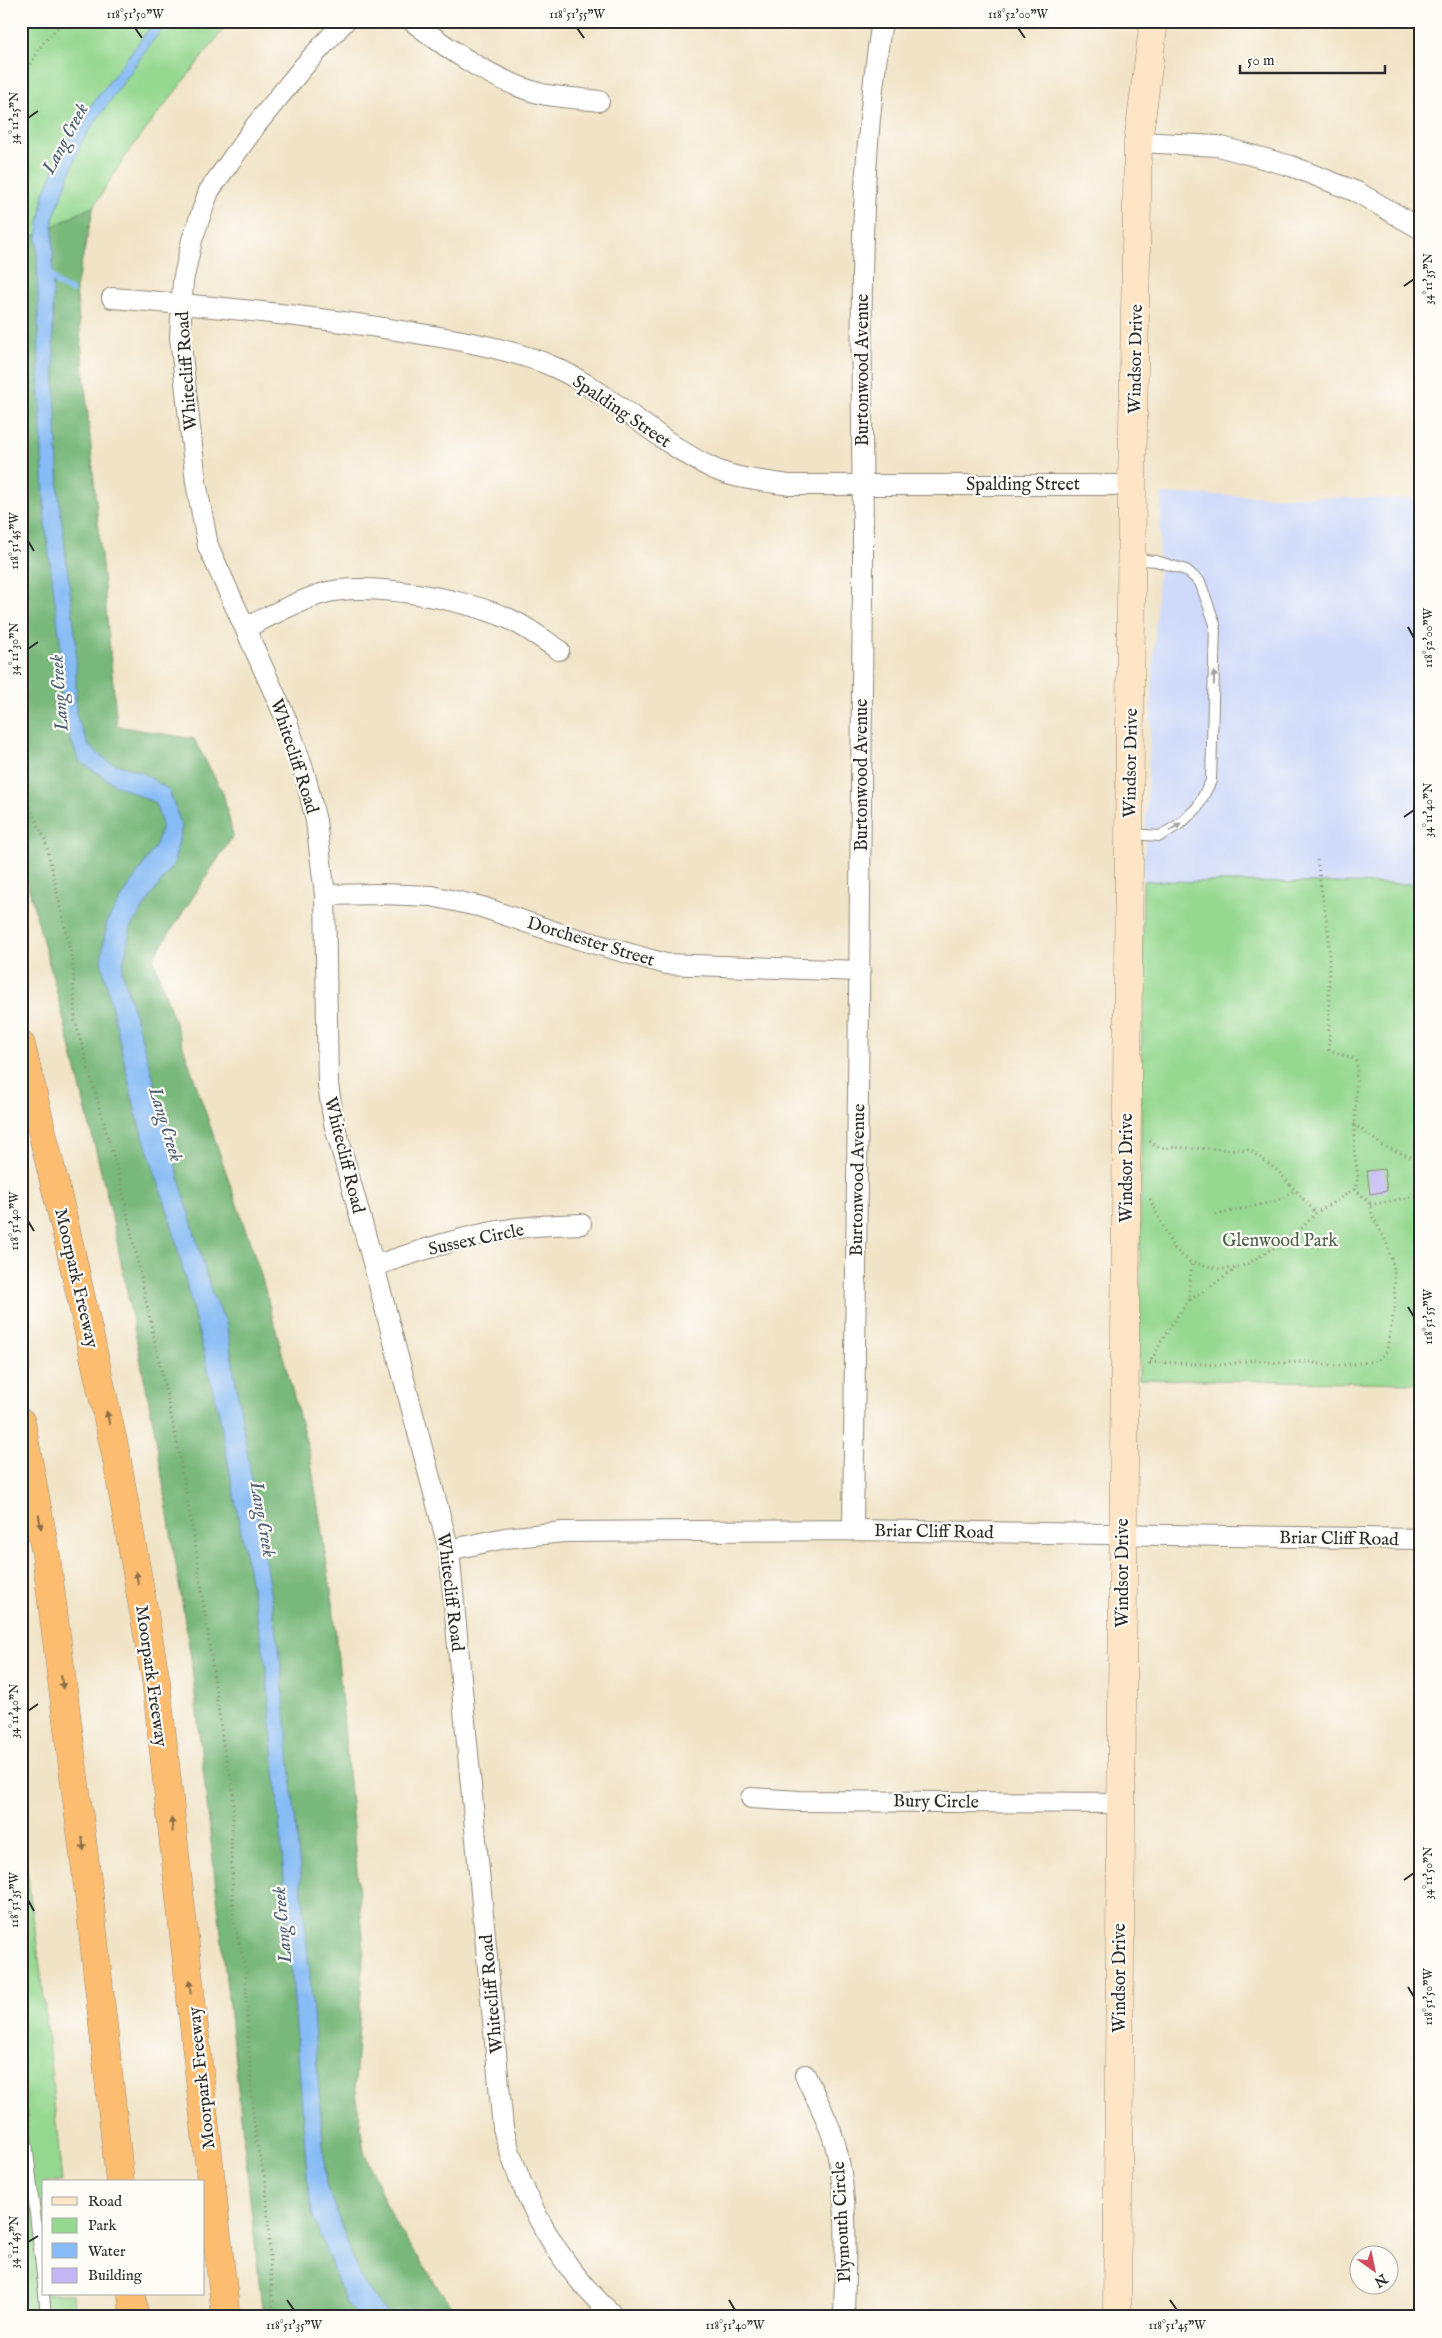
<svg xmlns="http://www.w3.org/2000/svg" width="1442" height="2338" font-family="'IM FELL English',serif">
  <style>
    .built { fill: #cfdafa }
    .green { fill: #95d890; stroke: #60825e }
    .forest { fill: #78b87a; stroke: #527252 }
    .water { fill: #86bbf5; stroke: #587390 }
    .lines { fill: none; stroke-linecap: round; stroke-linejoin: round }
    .stream { stroke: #86bbf5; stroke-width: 5.5 }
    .building { fill: #c2b6f5 }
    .lane-casing { stroke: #8e8778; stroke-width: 12 }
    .street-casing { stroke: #8e8778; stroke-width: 22 }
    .secondary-casing { stroke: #8e8778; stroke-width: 29 }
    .highway-casing { stroke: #8e8778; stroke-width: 29 }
    .path { stroke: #8e8778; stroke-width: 3; stroke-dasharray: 1 4; stroke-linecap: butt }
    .lane { stroke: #fff; stroke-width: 10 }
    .street { stroke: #fff; stroke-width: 20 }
    .secondary { stroke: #fee5c5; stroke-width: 28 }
    .highway { stroke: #fcbd6f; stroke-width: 28 }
    .oneway { fill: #a0a0a0 }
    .oneway2 { fill: #896d4a }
    .ticks { fill: none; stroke: #2b2b2b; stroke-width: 2 }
    .labels { text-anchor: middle; stroke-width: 4.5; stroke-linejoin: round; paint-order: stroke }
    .street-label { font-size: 18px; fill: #2b2b2b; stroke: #fdfcf7 }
    .park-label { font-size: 18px; fill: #4b5f49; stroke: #fdfcf7 }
    .water-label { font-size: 19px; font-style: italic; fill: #4b5d72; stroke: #fdfcf7 }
    .neatline { fill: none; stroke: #2b2b2b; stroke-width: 2 }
    .ticks-label { font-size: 12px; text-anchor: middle; fill: #2b2b2b }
  </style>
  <rect width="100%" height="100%" fill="#fdfcf7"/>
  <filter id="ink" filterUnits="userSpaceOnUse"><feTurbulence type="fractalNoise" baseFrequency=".02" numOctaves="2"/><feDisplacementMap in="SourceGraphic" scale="10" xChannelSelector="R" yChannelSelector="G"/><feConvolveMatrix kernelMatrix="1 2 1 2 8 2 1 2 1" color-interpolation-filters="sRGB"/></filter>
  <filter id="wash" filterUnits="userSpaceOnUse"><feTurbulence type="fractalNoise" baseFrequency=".0096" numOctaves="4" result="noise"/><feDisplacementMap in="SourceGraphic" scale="20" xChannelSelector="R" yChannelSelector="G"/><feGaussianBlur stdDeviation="1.12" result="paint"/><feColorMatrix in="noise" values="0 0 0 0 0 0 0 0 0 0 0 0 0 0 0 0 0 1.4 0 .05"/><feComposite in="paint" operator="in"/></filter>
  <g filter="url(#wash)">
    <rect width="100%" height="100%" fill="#f1e3c6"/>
    <!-- built -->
    <path class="built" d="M1162 494 1421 499V884L1143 881Z"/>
    <!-- green -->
    <path class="green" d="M21 21H230L126 155 94 206 21 242Z
      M1143 881 1421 884V1383L1139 1379Z
      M21 1829 42 1981 62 2182H44V2294H73L75 2317H21Z"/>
    <!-- forest -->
    <path class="forest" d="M94 206 76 288 117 726 194 739 223 793 233 836 153 958 261 1275 310 1456 333 1603 364 1949 355 2084 364 2152 392 2218 437 2286 460 2317H263L191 1659 155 1433 111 1212 57 993 21 859V242Z"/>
    <!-- water -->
    <path class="water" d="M155 21H169L151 43 82 141 53 219V334L59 498 76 640V714L89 746 109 762 143 773 169 790 182 827 174 863 131 926 122 971 153 1077 176 1167 211 1291 226 1322 279 1646 311 1987 326 2184 360 2278 390 2317H360L346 2303 313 2217 308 2187 290 1948 266 1666 219 1414 170 1218 137 1118 101 960 107 921 156 845 162 825 155 803 114 784 79 761 62 717 60 641 45 523 39 379 37 238 44 193 70 133Z"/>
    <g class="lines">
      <!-- stream -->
      <path class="stream" d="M48 270 58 284 72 291"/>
    </g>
    <g id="blocks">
      <!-- building -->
      <path class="building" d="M1384 1169 1387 1191 1370 1194 1367 1171Z"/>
    </g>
  </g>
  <g filter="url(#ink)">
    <use href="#blocks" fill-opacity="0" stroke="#8e8778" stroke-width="1"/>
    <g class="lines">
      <!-- lane casing -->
      <g class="lane-casing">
        <path id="lane" d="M1130 834 1160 836 1181 823 1197 808 1211 781 1215 624 1200 582 1186 570 1156 561 1132 559
          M21 2090 44 2293
          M44 2294 46 2317"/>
      </g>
      <!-- street casing -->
      <g class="street-casing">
        <path id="street" d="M345 21 304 66 256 125 209 191 192 240 183 281 180 337 196 482 208 546 286 719 305 775 316 821 325 895 328 1085 334 1123 374 1266 449 1550 503 2128C521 2197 560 2269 615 2317
          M412 21C449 50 495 82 542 94 560 98 580 98 599 101
          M1138 142 1218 146 1291 166 1357 192 1421 229
          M112 298C209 306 306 315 402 331 449 338 497 346 542 362 605 386 652 439 712 468 735 479 764 481 789 485H1132
          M245 628C270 616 295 602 321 594 365 580 465 599 507 618 526 626 542 639 559 650
          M325 895 381 894 432 896 482 907 564 935 666 964 860 971
          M374 1266C422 1250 469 1234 519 1228 539 1225 560 1225 581 1224
          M853 1530C857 1216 860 903 863 589 864 400 852 209 882 21
          M449 1550 505 1538 563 1532 853 1530 1421 1539
          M751 1798 799 1801 1121 1803
          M805 2075C817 2100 831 2125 837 2152 849 2205 845 2263 844 2317"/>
      </g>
      <!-- secondary casing -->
      <g class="secondary-casing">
        <path id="secondary" d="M1117 2317 1132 485 1138 142 1154 21"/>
      </g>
      <!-- highway casing -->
      <g class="highway-casing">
        <path id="highway" d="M21 1045 68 1239 116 1455 156 1681 226 2317
          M21 1422 46 1555 89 1895 120 2182
          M132 2294 134 2317"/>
      </g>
      <!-- path -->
      <path class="path" d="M21 82 40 47 63 21
        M21 789 45 839 73 963 75 1021 120 1180 179 1453 196 1549 224 1750 233 1786V1818L231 1847 234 1923 245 1966 251 2090 256 2141 266 2183 273 2317
        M1354 1124 1383 1146 1421 1161
        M1150 1141 1156 1147 1250 1150 1277 1170 1316 1213
        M1150 1199 1173 1247 1181 1255 1190 1262 1220 1269 1237 1268 1247 1264 1296 1234 1316 1213 1355 1189 1358 1177 1354 1150 1357 1062 1352 1058 1329 1050V938L1317 860
        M1370 1205 1421 1195
        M1216 1215 1279 1200 1295 1190
        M1190 1300 1236 1269
        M1150 1362 1223 1365 1253 1360 1278 1363 1307 1362 1336 1366 1376 1361 1383 1355 1387 1349 1395 1306 1394 1267 1386 1241 1373 1217 1369 1202 1355 1189
        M1149 1364 1169 1328 1189 1300V1287L1192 1263"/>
      <!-- lane -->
      <use href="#lane" class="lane"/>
      <!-- street -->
      <use href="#street" class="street"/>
      <!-- secondary -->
      <use href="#secondary" class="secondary"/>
      <!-- highway -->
      <use href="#highway" class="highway"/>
    </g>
    <!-- one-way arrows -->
    <defs><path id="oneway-solid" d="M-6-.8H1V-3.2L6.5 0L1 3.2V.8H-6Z" transform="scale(1.25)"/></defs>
    <g class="oneway">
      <use href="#oneway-solid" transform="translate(1214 678) rotate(-89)"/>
      <use href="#oneway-solid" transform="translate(1175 827) rotate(-34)"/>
    </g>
    <g class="oneway2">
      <use href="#oneway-solid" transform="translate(108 1418) rotate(-102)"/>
      <use href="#oneway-solid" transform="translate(40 1522) rotate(80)"/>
      <use href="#oneway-solid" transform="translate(137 1578) rotate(-100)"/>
      <use href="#oneway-solid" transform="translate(62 1682) rotate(83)"/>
      <use href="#oneway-solid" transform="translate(172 1825) rotate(-96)"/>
      <use href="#oneway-solid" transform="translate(83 1844) rotate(83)"/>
      <use href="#oneway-solid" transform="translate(190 1987) rotate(-96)"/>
    </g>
  </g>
  <!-- ticks -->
  <path class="ticks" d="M135 28 142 38M577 28 584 38M1018 28 1025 38M28 118 38 111M1404 286 1414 279M28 541 34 551M1408 627 1414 638M28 649 38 642M1404 817 1414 810M28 1221 34 1231M1408 1307 1414 1317M28 1711 38 1704M1404 1880 1414 1873M28 1900 34 1911M1408 1987 1414 1997M28 2242 38 2236M287 2300 294 2310M729 2300 735 2310M1170 2300 1177 2310"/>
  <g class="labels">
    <!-- street labels -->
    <g class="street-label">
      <text transform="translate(1135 359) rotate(-89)" y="6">Windsor Drive</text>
      <text transform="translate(862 370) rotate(-90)" y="6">Burtonwood Avenue</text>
      <text transform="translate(186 371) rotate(-94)" y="6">Whitecliff Road</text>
      <text transform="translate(622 411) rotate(34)" y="6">Spalding Street</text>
      <text x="1023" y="490">Spalding Street</text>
      <text transform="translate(295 756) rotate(72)" y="6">Whitecliff Road</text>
      <text transform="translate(1130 763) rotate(-89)" y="6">Windsor Drive</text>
      <text transform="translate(861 775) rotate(-90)" y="6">Burtonwood Avenue</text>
      <text transform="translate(591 941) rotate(17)" y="6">Dorchester Street</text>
      <text transform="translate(345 1155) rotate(76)" y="6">Whitecliff Road</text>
      <text transform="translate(1126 1168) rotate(-90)" y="6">Windsor Drive</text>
      <text transform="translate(857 1180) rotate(-89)" y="6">Burtonwood Avenue</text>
      <text transform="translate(476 1239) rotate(-12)" y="6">Sussex Circle</text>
      <text transform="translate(77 1278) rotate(77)" y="6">Moorpark Freeway</text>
      <text transform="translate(934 1531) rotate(1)" y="6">Briar Cliff Road</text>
      <text transform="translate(1339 1538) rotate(1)" y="6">Briar Cliff Road</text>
      <text transform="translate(1122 1573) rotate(-90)" y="6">Windsor Drive</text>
      <text transform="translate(451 1592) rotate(83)" y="6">Whitecliff Road</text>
      <text transform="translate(152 1676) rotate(82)" y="6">Moorpark Freeway</text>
      <text transform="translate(936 1801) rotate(1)" y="6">Bury Circle</text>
      <text transform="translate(1119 1978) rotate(-90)" y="6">Windsor Drive</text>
      <text transform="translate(491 1994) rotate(-95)" y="6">Whitecliff Road</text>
      <text transform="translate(201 2078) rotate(-96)" y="6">Moorpark Freeway</text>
      <text transform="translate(841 2222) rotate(-93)" y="6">Plymouth Circle</text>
    </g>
    <!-- park labels -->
    <g class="park-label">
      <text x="1280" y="1246">Glenwood Park</text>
    </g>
    <!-- water labels -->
    <g class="water-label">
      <text transform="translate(64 138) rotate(-62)" y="7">Lang Creek</text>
      <text transform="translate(58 693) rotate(-94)" y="7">Lang Creek</text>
      <text transform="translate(167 1124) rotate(73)" y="7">Lang Creek</text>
      <text transform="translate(264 1519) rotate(80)" y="7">Lang Creek</text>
      <text transform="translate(281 1925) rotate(-95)" y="7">Lang Creek</text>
    </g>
  </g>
  <!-- margin -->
  <rect width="1442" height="2338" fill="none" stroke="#fdfcf7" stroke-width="55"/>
  <!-- legend -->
  <rect x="42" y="2180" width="162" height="115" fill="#fdfcf7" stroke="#a9a8a5"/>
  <rect x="52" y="2197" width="25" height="8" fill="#fee5c5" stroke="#a9a8a5"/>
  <text x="88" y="2206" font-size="15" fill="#2b2b2b">Road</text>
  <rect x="52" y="2218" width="25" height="15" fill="#95d890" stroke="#a9a8a5"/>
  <text x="88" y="2230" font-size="15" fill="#2b2b2b">Park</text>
  <rect x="52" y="2243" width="25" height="15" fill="#86bbf5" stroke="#a9a8a5"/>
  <text x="88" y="2256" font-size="15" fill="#2b2b2b">Water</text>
  <rect x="52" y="2268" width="25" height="15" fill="#c2b6f5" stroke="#a9a8a5"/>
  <text x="88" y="2280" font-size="15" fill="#2b2b2b">Building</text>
  <!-- north arrow -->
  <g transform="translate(1374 2270) rotate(147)"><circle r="24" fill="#fdfcf7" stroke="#a9a8a5"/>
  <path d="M0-4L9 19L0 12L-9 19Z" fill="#d1495b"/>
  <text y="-8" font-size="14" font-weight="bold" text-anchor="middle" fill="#2b2b2b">N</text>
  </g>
  <!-- scale -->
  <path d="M1240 65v8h145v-8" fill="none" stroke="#2b2b2b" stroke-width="2.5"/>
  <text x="1247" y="65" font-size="15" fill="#2b2b2b" stroke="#fdfcf7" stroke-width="4" paint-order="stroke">50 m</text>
  <rect x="28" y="28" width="1386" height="2282" class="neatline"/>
  <g class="ticks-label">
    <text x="135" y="18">118°51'50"W</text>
    <text x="577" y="18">118°51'55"W</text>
    <text x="1018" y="18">118°52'00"W</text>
    <text transform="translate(14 118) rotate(-90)" y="4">34°11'25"N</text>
    <text transform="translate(1428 279) rotate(-90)" y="4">34°11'35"N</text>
    <text transform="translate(14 541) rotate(-90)" y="4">118°51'45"W</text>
    <text transform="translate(1428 638) rotate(-90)" y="4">118°52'00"W</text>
    <text transform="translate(14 649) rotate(-90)" y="4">34°11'30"N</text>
    <text transform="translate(1428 810) rotate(-90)" y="4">34°11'40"N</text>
    <text transform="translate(14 1221) rotate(-90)" y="4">118°51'40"W</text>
    <text transform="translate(1428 1317) rotate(-90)" y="4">118°51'55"W</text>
    <text transform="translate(14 1711) rotate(-90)" y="4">34°11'40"N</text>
    <text transform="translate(1428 1873) rotate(-90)" y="4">34°11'50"N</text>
    <text transform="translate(14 1900) rotate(-90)" y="4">118°51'35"W</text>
    <text transform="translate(1428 1997) rotate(-90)" y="4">118°51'50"W</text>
    <text transform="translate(14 2242) rotate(-90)" y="4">34°11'45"N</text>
    <text x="294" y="2329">118°51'35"W</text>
    <text x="735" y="2329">118°51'40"W</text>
    <text x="1177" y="2329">118°51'45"W</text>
  </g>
</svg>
